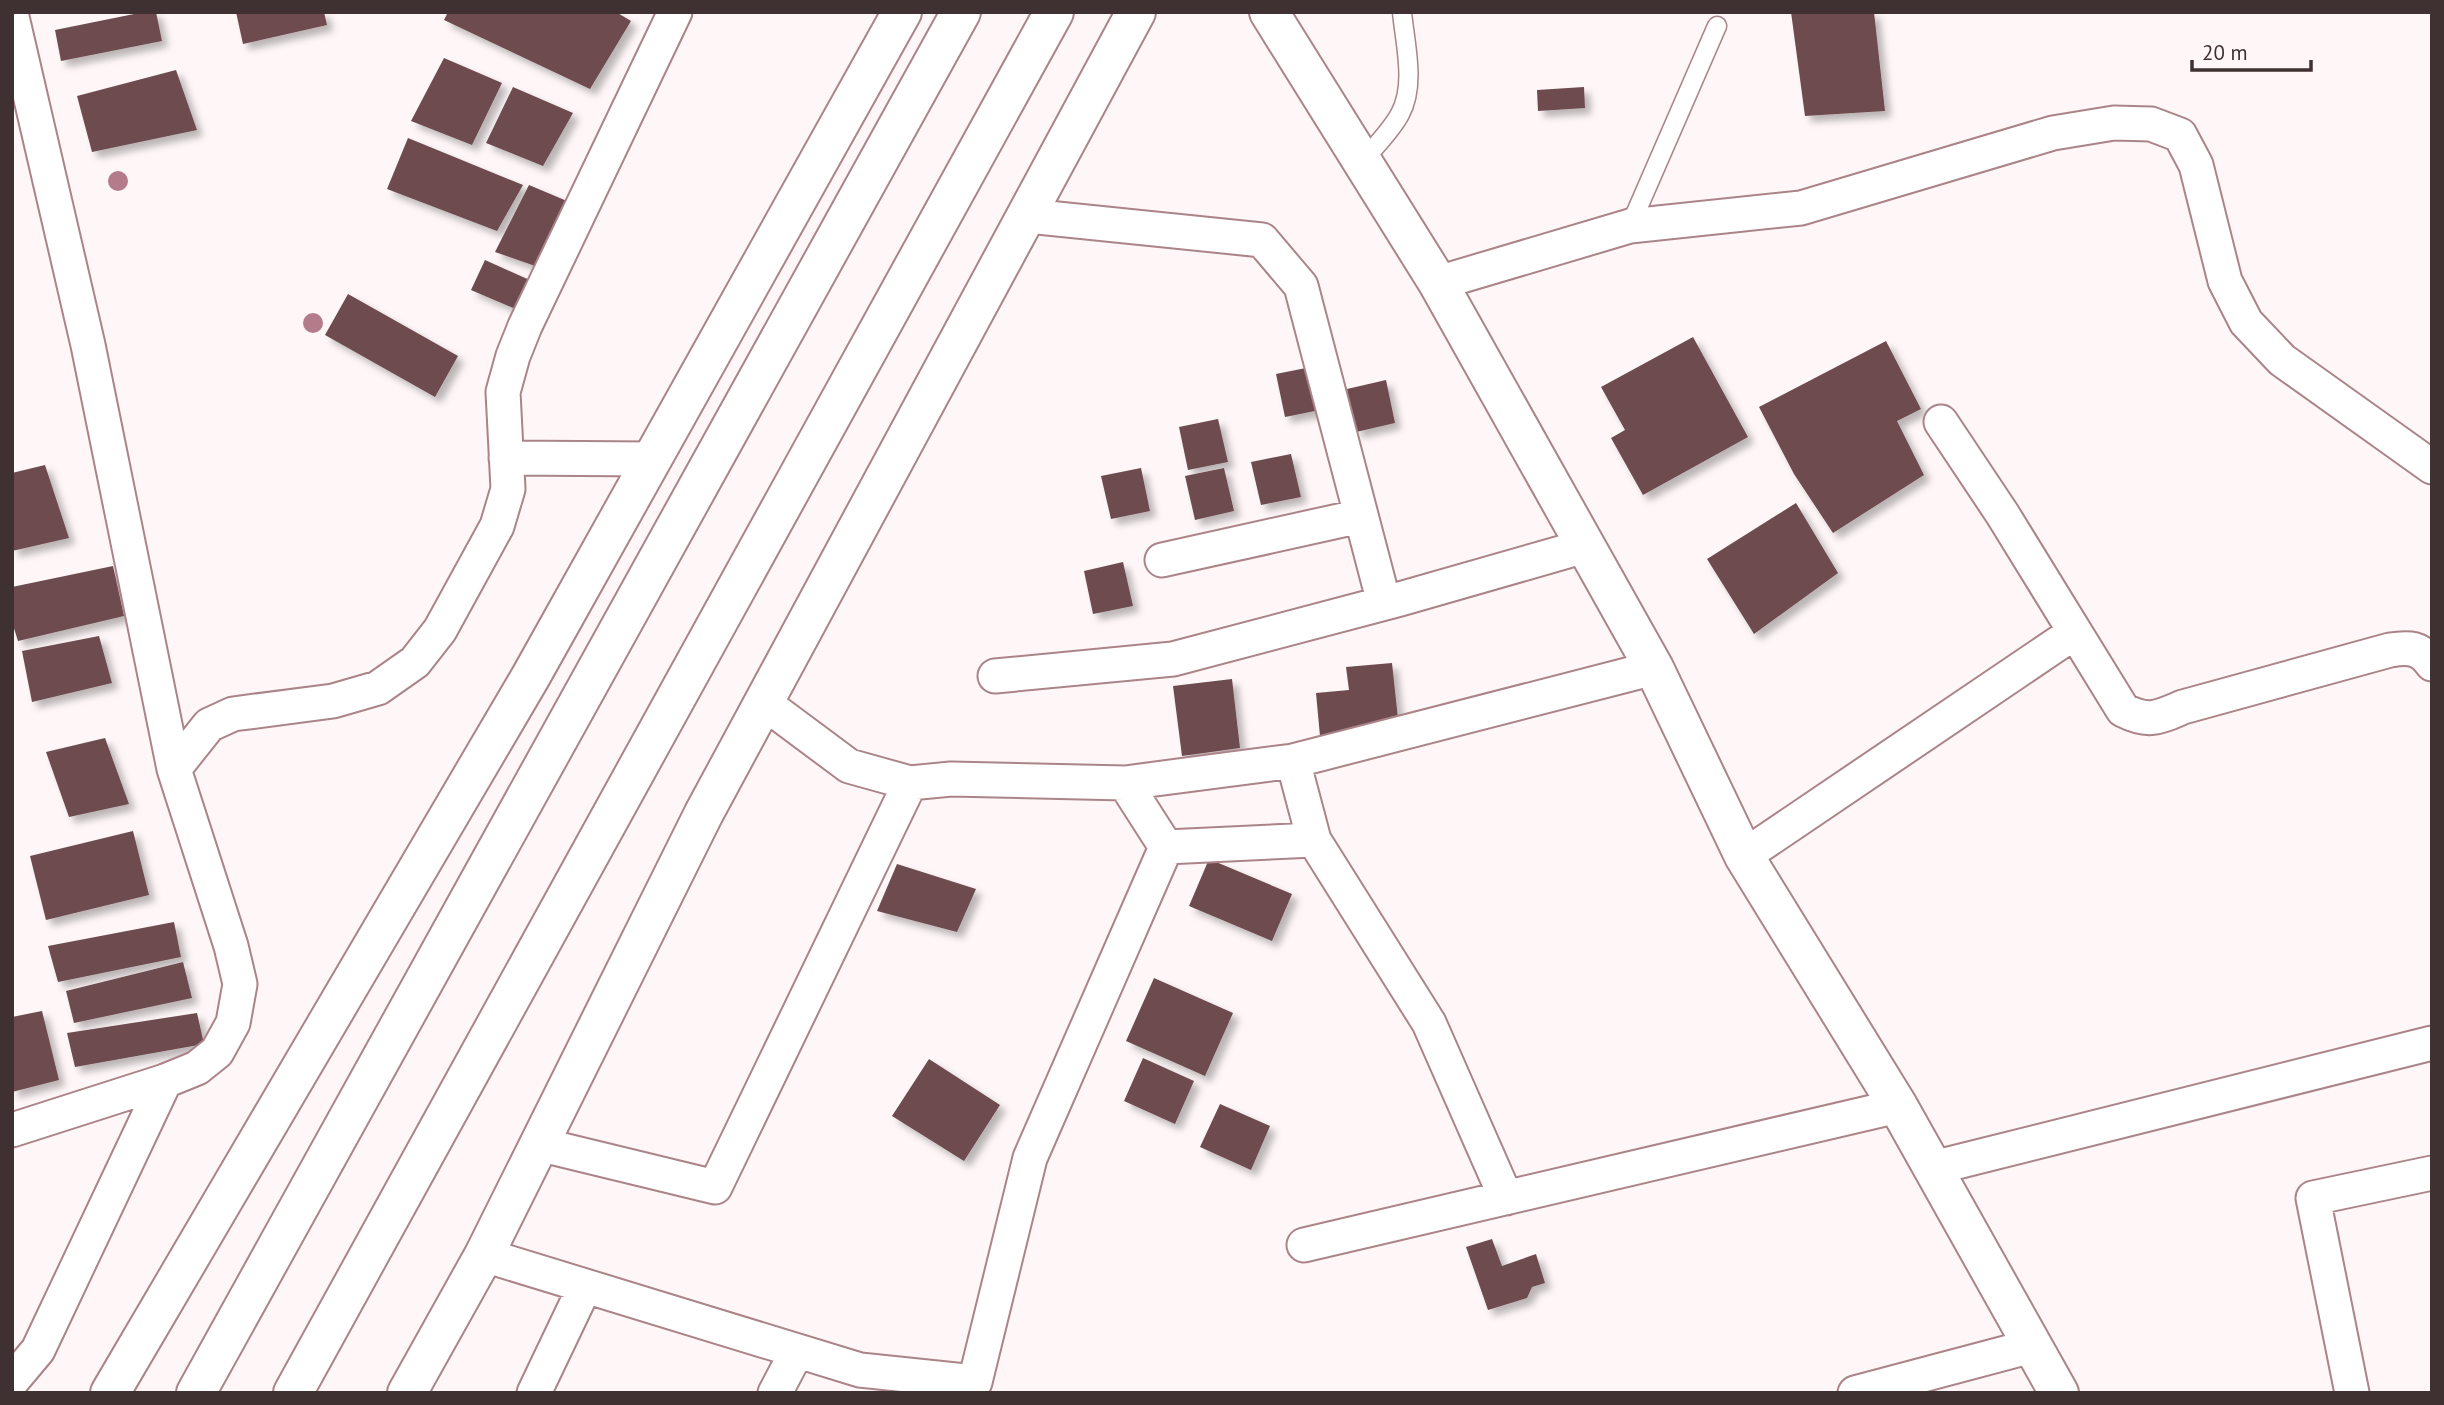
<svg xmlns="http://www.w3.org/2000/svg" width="2444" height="1405" font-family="'PT Sans',sans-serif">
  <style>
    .building { fill: #6d4b4f; filter: url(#shadow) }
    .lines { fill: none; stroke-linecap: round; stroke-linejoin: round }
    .lane-casing { stroke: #aa8488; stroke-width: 21 }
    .street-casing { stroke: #aa8488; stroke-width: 37 }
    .secondary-casing { stroke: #aa8488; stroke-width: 42 }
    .highway-casing { stroke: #aa8488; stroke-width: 42 }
    .lane { stroke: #fff; stroke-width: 18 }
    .street { stroke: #fff; stroke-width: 33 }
    .secondary { stroke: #fff; stroke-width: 38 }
    .highway { stroke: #fff; stroke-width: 38 }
    .tree { fill: #b47b8a }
  </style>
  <defs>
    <filter id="shadow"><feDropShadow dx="6" dy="6" stdDeviation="3.5" flood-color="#0004"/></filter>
  </defs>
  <rect width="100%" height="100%" fill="#fef6f7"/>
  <!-- building -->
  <path class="building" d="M144 12H156L162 41 61 61 55 30Z
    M236 12H324L327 25 243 44Z
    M448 12H616L631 21 590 89 444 20Z
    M1791 12H1874L1885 111 1805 116Z
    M444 58 502 83 472 145 411 121Z
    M176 70 197 130 92 152 77 96Z
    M513 87 573 113 543 166 486 143Z
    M1584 87 1585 108 1538 111 1537 90Z
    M408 138 523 185 497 231 387 189Z
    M529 185 574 204 541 268 495 252Z
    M485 260 534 282 518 310 471 290Z
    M348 294 458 356 435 397 325 335Z
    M1693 337 1748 437 1643 495 1611 438 1625 430 1601 387Z
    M1886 341 1921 409 1897 421 1924 475 1833 533 1794 474 1759 407Z
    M1316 366 1325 409 1285 417 1276 374Z
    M1386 380 1395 423 1356 432 1347 389Z
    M1218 419 1228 462 1188 470 1179 427Z
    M1291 454 1301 497 1261 505 1251 462Z
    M45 465 69 538 12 551V473Z
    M1141 468 1150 511 1111 519 1101 476Z
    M1224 468 1234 511 1195 520 1185 476Z
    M1796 503 1838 573 1754 634 1707 559Z
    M1123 562 1133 606 1093 614 1084 571Z
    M113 566 124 616 18 641 12 622V587Z
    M99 636 112 683 32 702 22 651Z
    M1392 663 1399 728 1320 736 1316 693 1349 690 1346 667Z
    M1232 679 1240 748 1182 756 1173 686Z
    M105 738 129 804 69 817 46 752Z
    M133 831 149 895 46 920 30 856Z
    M1209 859 1292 894 1272 941 1189 906Z
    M897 864 976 889 957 932 877 911Z
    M174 922 181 957 58 982 48 946Z
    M183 962 192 998 74 1023 66 991Z
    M1154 978 1233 1013 1205 1076 1126 1041Z
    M42 1011 59 1080 12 1092V1017Z
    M197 1013 204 1044 75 1067 67 1033Z
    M1143 1058 1194 1081 1175 1124 1124 1101Z
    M929 1059 1000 1105 964 1161 892 1116Z
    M1220 1104 1270 1126 1251 1170 1200 1147Z
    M1492 1239 1502 1266 1536 1254 1545 1283 1532 1287 1527 1298 1488 1310 1466 1247Z"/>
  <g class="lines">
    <!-- lane casing -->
    <g class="lane-casing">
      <path id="lane" d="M1363 161C1375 146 1391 131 1400 114 1416 85 1405 44 1402 12
        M1630 226 1717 26"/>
    </g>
    <!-- street casing -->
    <g class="street-casing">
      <path id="street" d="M12 17 88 345 174 769 231 946 240 984 233 1023 217 1052 197 1068 165 1081 12 1130
        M1028 216 1262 240 1301 286 1384 603
        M1438 283 1630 226 1801 208 2053 133 2114 123 2151 124 2180 135 2196 165 2225 281 2246 322 2282 360 2432 467
        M1941 422 2003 515 2123 710C2149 723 2157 718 2183 707L2390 650C2409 647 2420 647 2432 664
        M506 458 652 459
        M1162 560 1361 516
        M995 676 1173 659 1400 599 1585 546
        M763 702 849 766 910 783 951 779 1125 783 1293 761 1654 668
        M1293 761 1314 840 1429 1023 1506 1198
        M174 769 209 725 233 714 333 701 378 688 415 662 440 630 497 526 508 489 503 392 513 356 525 326 675 12
        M1166 847 1314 840
        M1744 856 2075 632
        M538 1144 715 1187 910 783
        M1933 1168 2432 1043
        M1304 1245 1898 1106
        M484 1255 860 1370 975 1382 1030 1158 1166 847 1125 783
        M12 1381 38 1350 165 1081
        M534 1393 585 1286
        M775 1393 797 1351
        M1855 1393 2032 1346
        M2352 1393 2313 1198 2432 1173"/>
    </g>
    <!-- secondary casing -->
    <g class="secondary-casing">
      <path id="secondary" d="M1269 12 1438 283 1654 668 1744 856 1898 1106 2059 1393
        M110 1393 531 676 902 12
        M407 1393 484 1255 704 813 1136 12"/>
    </g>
    <!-- highway casing -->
    <g class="highway-casing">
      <path id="highway" d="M196 1393 961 12
        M293 1393 1054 12"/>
    </g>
    <!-- lane -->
    <use href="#lane" class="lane"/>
    <!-- street -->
    <use href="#street" class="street"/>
    <!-- secondary -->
    <use href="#secondary" class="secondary"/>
    <!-- highway -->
    <use href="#highway" class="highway"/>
  </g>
  <!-- trees -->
  <g class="tree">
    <circle cx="118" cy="181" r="10"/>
    <circle cx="313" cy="323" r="10"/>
  </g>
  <!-- border -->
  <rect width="2444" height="1405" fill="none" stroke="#3f3031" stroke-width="28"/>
  <!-- scale -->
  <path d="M2192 60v10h119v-10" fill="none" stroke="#3f3031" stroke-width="3.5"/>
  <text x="2202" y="60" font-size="21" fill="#3f3031" stroke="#fef6f7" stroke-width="5" paint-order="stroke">20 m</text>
</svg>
